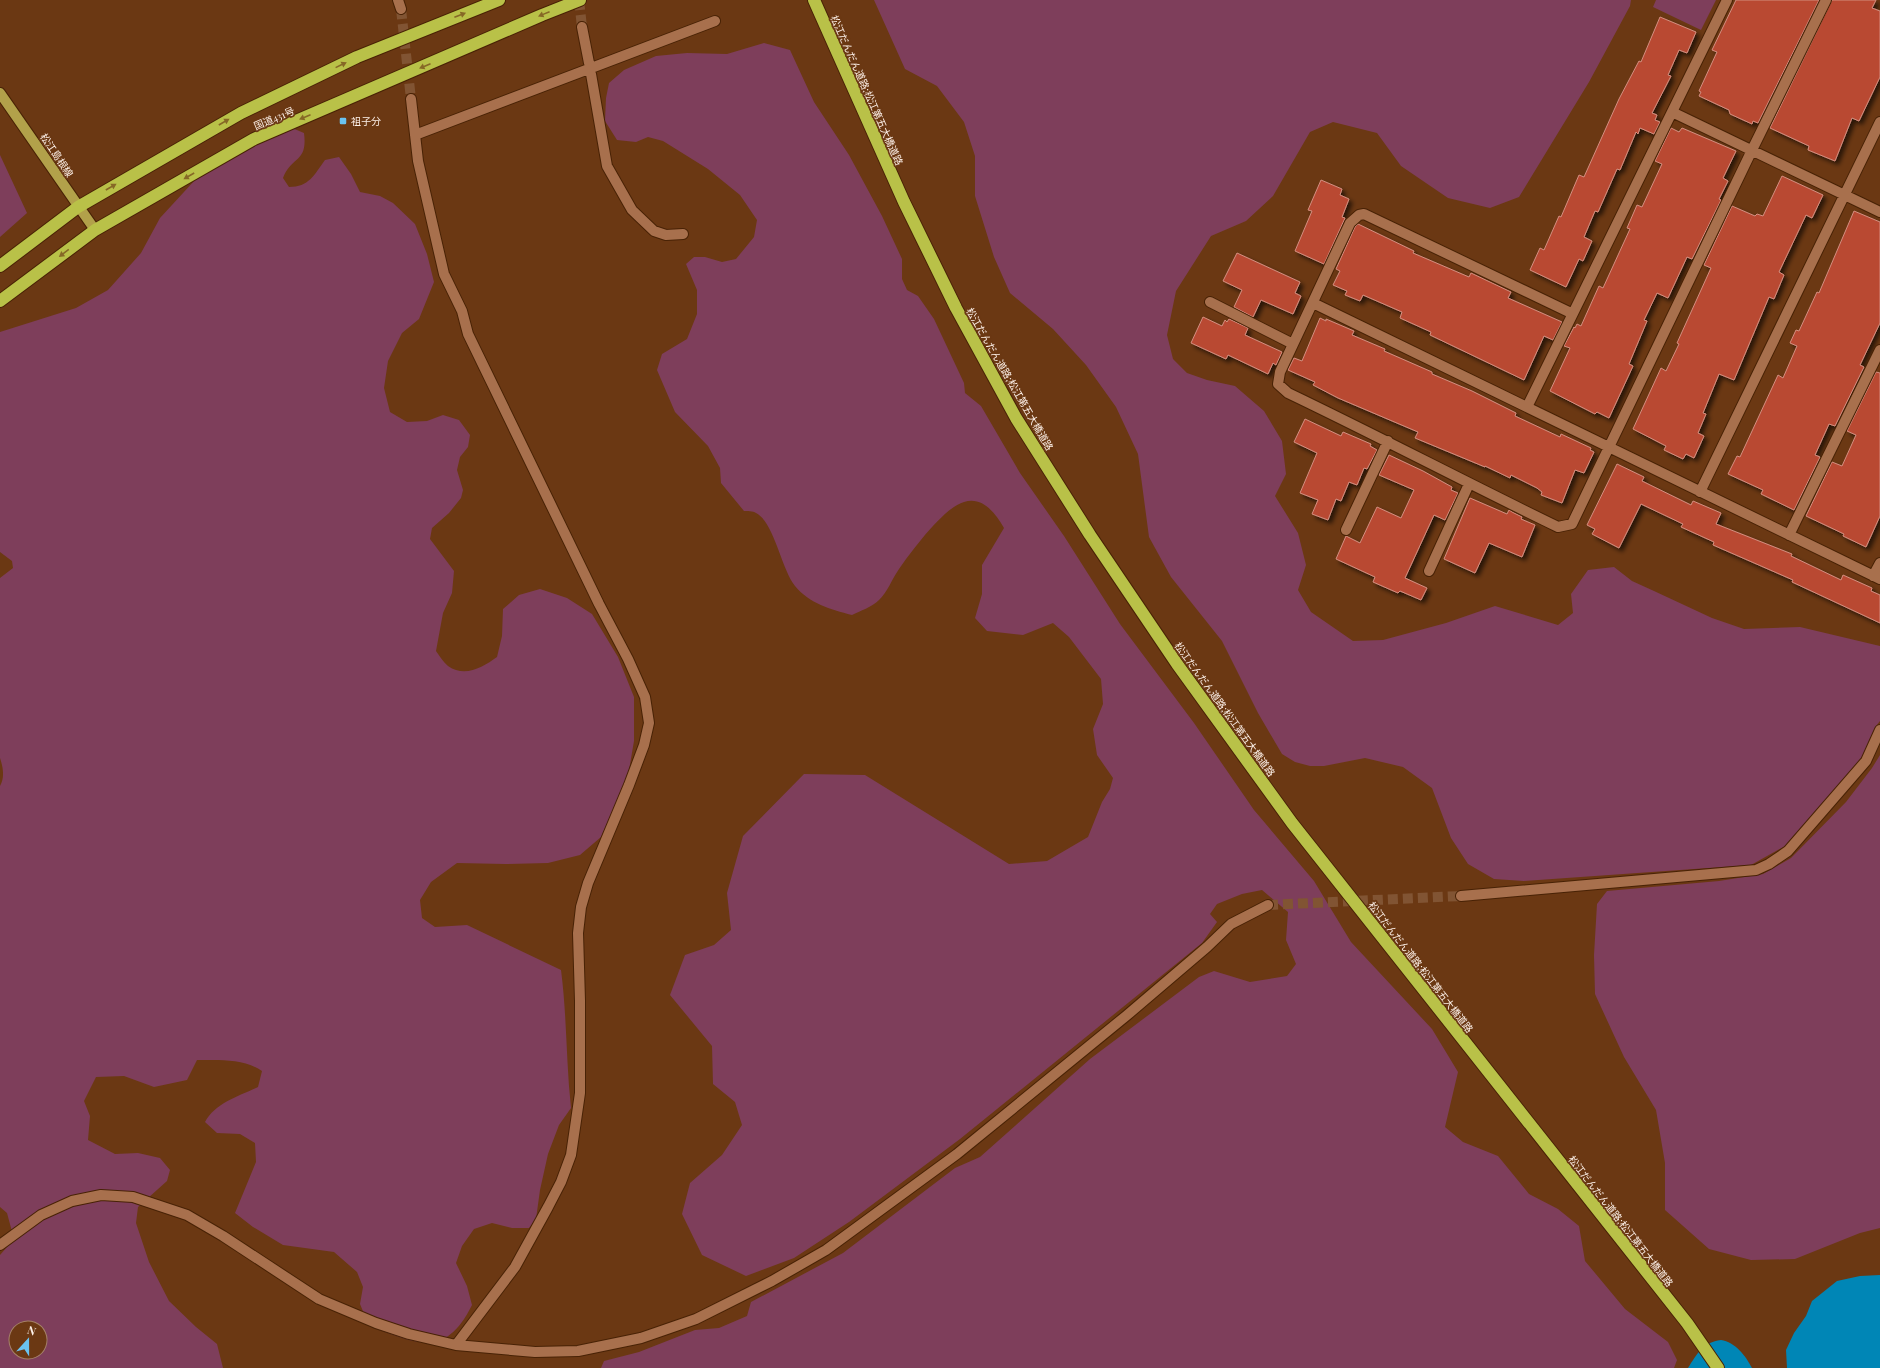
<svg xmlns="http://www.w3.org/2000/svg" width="1880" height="1368" font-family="'Playfair Display','Noto Sans JP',serif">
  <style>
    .green { fill: #7e3e5b; fill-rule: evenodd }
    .water { fill: #0086b6 }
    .building { fill: #b94833; stroke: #d48f80; filter: url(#shadow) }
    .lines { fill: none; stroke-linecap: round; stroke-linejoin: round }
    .minor-tunnel { stroke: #815433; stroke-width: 10; stroke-dasharray: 10 5; stroke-linecap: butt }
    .minor-casing { stroke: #482205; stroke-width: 12 }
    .major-casing { stroke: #482205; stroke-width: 12 }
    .highway-casing { stroke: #482205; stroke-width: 14 }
    .minor { stroke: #a8704d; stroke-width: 10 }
    .major { stroke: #b2a14a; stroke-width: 10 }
    .highway { stroke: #b9c148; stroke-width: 12 }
    .oneway { fill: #866826 }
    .poi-dot { fill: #6ac3f1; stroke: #6b3813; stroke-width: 1.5 }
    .labels { text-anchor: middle; stroke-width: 3.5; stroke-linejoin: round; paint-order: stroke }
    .street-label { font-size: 10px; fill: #fdf0e8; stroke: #6b3813 }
    .poi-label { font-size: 10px; fill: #fdf0e8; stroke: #6b3813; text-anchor: start }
  </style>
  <defs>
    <filter id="shadow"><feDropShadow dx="3.5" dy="3.5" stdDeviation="2" flood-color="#0009"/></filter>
  </defs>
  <rect width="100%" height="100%" fill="#6b3813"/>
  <!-- green -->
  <path class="green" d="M874 0H1631L1630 6 1589 82 1519 197 1490 208 1448 198 1401 166 1377 133 1333 122 1310 132 1273 196 1246 221 1211 236 1176 291 1167 335 1173 359 1187 373 1207 380 1235 386 1264 411 1282 441 1286 474 1275 496 1298 533 1306 565 1298 590 1311 612 1353 641 1383 640 1446 623 1495 606 1558 625 1573 613 1571 594 1588 570 1614 567 1632 581 1654 591 1712 618 1744 629 1800 627 1880 646V721L1876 726 1861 759 1785 846 1751 865 1524 881 1494 879 1468 864 1451 838 1432 788 1403 767 1365 758 1324 766H1310L1295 762 1282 754 1258 713 1222 641 1171 577 1149 537 1138 454 1116 407 1086 365 1053 329 1010 293 994 257 975 196V156L964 122 937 86 905 69Z
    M1656 0H1716L1701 30 1653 7Z
    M764 43 790 50 814 102 849 155 882 216 902 259V279L907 290 918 296 934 319 964 383 965 393 981 406 1020 473 1064 536 1120 624 1194 723 1254 810 1314 881 1351 942 1432 1029 1458 1072 1445 1127 1463 1142 1498 1156 1529 1194 1558 1209 1579 1226 1585 1261 1625 1309 1668 1342 1677 1360 1674 1368H601L604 1361 639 1352 695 1330 719 1328 747 1316 751 1302 843 1253 955 1168 980 1157 1090 1059 1199 977 1214 971 1250 982 1287 976 1296 964 1286 940 1288 912 1262 890 1242 894 1217 904 1210 914 1217 922 1202 943 960 1139 849 1222 794 1258 746 1276 702 1255 682 1214 690 1183 722 1155 742 1125 735 1102 713 1084 712 1046 670 995 685 955 714 945 731 930 727 893 743 836 804 774 865 775 1009 864 1047 861 1088 837 1102 802 1110 789 1113 778 1097 755 1093 729 1103 704 1101 679 1069 637 1053 623 1023 635 987 631 975 618 982 594V565L1004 528C996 514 983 496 964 502 944 507 911 552 899 569 892 579 887 593 879 600 872 607 860 611 852 615 830 609 810 604 795 586 781 568 774 522 756 513 753 511 747 511 744 511L721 483 720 468 708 446 675 412 657 370 662 354 687 339 697 314V290L686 264 694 257H705L722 262 736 259 754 237 757 220 740 195 708 169 663 141 648 137 636 142 617 140 605 121 606 98 609 83 624 70 656 56 687 53 727 54Z
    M292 128 304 133C308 163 291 156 283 178L289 187C309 187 314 175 325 160L339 157 351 174 360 192 380 196 393 203 415 224 427 254 434 282 419 319 402 333 388 361 384 388 390 412 407 422 427 421 443 415 459 420 470 435 468 447 460 457 457 470 463 490 461 498 449 513 432 528 430 539 454 571 452 593 443 613 436 651C439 655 443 662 448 666 465 678 483 667 497 657L502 636 503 609 519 595 540 589 567 598 592 614 618 657 634 697V741L628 776 601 837 580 855 548 863 505 864 457 863 431 882 420 900 422 918 435 927 467 925 561 970C567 1016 566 1062 571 1108L559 1125 548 1154 540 1190 536 1219 529 1228H512L492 1223 474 1229 462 1246 456 1263 467 1286 472 1305C445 1360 415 1343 369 1326L360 1304 363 1287 357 1272 334 1252 283 1245 253 1227 235 1213 256 1162 255 1143 240 1134 217 1133 205 1122C215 1103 239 1096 258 1087L262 1071C243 1058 219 1060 197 1060L187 1080 154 1087 124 1076 96 1077 84 1101 90 1116 88 1140 115 1154 138 1153 160 1158 170 1170 167 1181 138 1207 136 1223 149 1262 169 1301 196 1327 217 1344 223 1368H0V1255L14 1239 7 1213 0 1207V786C5 777 3 767 0 758V578L13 568 12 561 0 552V332L76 308 108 290 141 253 160 218 195 180 237 152ZM16 1328H40V1352H16Z
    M0 155 27 213 0 237Z
    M1880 755V1228L1860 1233 1795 1259 1751 1260 1709 1249 1665 1210V1163L1656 1110 1624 1057 1595 994 1594 955 1597 904 1607 891 1719 881 1763 874 1791 858 1846 802 1872 768Z"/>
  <!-- water -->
  <path class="water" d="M1880 1275V1368H1787L1786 1350 1794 1333 1806 1316 1812 1301 1837 1281 1860 1276Z
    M1721 1340C1735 1342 1746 1356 1752 1368H1688C1697 1354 1703 1342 1721 1340Z"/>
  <!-- building -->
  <path class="building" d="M1736 0H1819L1758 123 1753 121 1752 124 1730 114 1729 110 1699 96 1701 92 1699 91 1717 52 1712 50Z
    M1832 0H1876L1872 8 1880 11V77L1859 121 1852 118 1835 161 1808 150 1809 146 1770 128Z
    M1660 17 1696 32 1687 53 1679 50 1668 75 1671 76 1652 113 1657 115 1655 120 1660 122 1654 134 1640 128 1638 134 1636 132 1620 170 1617 169 1598 212 1595 211 1584 237 1592 241 1583 261 1579 259 1566 287 1530 270 1540 248 1544 250 1559 216 1561 217 1579 175 1584 177 1619 99 1639 61 1641 62Z
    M1671 128 1679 132 1682 128 1736 151 1723 178 1728 181 1719 199 1721 200 1692 259 1687 257 1668 298 1657 293 1644 320 1647 321 1629 364 1633 366 1609 418 1597 412 1595 414 1550 391 1570 348 1564 346 1574 327 1575 328 1577 324 1581 326 1599 286 1603 288 1630 229 1627 228 1637 205 1642 207 1662 164 1655 161Z
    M1782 176 1823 195 1812 218 1806 215 1779 272 1784 275 1774 299 1769 297 1734 380 1719 374 1703 413 1706 414 1698 433 1704 436 1694 458 1686 454 1683 459 1664 450 1666 446 1633 429 1661 368 1666 371 1679 344 1677 343 1711 268 1704 265 1732 206 1755 216 1757 214 1763 216Z
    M1321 180 1342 189 1340 195 1349 199 1342 217 1345 218 1324 264 1295 251 1312 211 1308 210Z
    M1854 211 1880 222V323L1860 365 1864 367 1835 426 1829 424 1815 455 1820 457 1794 510 1761 494 1763 490 1728 474 1737 456 1740 457 1778 375 1783 378 1797 346 1790 343 1796 330 1799 331 1817 292 1819 293Z
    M1358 224 1414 251 1413 253 1469 277 1471 273 1511 292 1508 298 1562 322 1553 340 1544 336 1524 380 1430 335 1431 332 1400 318 1402 312 1363 295 1360 301 1345 295 1347 291 1333 285 1340 271 1336 269 1355 227Z
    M1237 253 1300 282 1295 293 1301 296 1293 314 1261 300 1253 317 1234 307 1242 290 1223 281Z
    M1203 317 1222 326 1225 320 1227 322 1229 319 1248 328 1245 335 1282 352 1276 365 1273 363 1268 374 1228 355 1226 359 1191 343Z
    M1320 318 1326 321V319L1354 331 1352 335 1385 349 1384 351 1432 372V374L1472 391 1516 413 1515 416 1560 437 1561 434 1591 448 1590 450 1594 452 1584 473 1575 470 1562 503 1541 495 1542 492 1537 488 1511 475 1510 478 1485 466V467L1415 438 1418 432 1338 398 1313 385 1315 382 1288 370 1294 358 1302 361Z
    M1876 372 1880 373V516L1866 547 1843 536 1844 534 1806 516 1832 462 1842 466 1856 435 1847 431Z
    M1305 419 1341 436 1343 432 1371 444 1370 446 1377 450 1367 469 1364 468 1357 485 1349 482 1341 501 1336 499 1328 520 1312 514 1318 500 1300 493 1317 453 1294 442Z
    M1389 455 1423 471 1452 487 1451 490 1458 493 1445 520 1434 515 1405 578 1427 588 1421 600 1400 591 1398 593 1373 582 1375 577 1336 559 1346 536 1360 543 1377 507 1401 518 1414 490 1379 475Z
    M1617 464 1644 477 1642 481 1691 505 1693 501 1721 513 1716 524 1792 554 1791 556 1841 580 1843 575 1872 588 1871 591 1880 595V623L1792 582 1793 580 1713 545 1714 542 1681 527 1683 524 1641 504 1619 548 1592 534 1595 529 1587 525Z
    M1470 498 1507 514 1509 510 1512 512 1522 517 1521 519 1535 525 1522 557 1489 543 1475 573 1444 559Z"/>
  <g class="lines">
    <!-- minor-tunnel -->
    <path class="minor-tunnel" d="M579 0 582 27
      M401 9 411 99
      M1268 905 1461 896"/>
    <!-- minor casing -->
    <g class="minor-casing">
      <path id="minor" d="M398 0 401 9
        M582 27 589 63
        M591 74 607 166 632 210 654 231 666 235 683 234
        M411 99 418 161 444 274 462 311 468 334 599 604 628 659 645 697 649 723 644 745 629 785 588 883 581 907 578 933 580 1001V1093L571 1155 561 1182 548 1207 515 1267 456 1345
        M1672 112 1880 212
        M415 135 715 21
        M1210 302 1293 344
        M1313 303 1880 579
        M1571 313 1364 214 1359 215 1350 223 1280 372 1278 384 1288 393C1378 436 1467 483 1558 527L1572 524 1752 150 1826 0
        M1527 407 1727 0
        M1700 492 1880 122
        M1346 530 1388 441
        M1789 535 1880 350
        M1429 571 1469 484
        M1873 576 1880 563
        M1461 896 1756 870 1769 864 1788 851 1866 761 1880 730
        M0 1245 41 1215 72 1201 101 1195 133 1197 187 1215 223 1236 319 1299 376 1323 409 1334 456 1345 535 1352 578 1351 641 1338 696 1319 772 1281 826 1250 957 1154 1126 1016 1207 947 1231 924 1268 905"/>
    </g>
    <!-- major casing -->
    <g class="major-casing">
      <path id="major" d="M0 93 95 230"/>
    </g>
    <!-- highway casing -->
    <g class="highway-casing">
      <path id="highway" d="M814 0 904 202 956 308 1016 418 1090 535 1177 664 1292 823 1687 1323 1718 1368
        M0 266 78 207 241 113 357 57 499 0
        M0 301 95 230 254 139 542 15 580 0"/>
    </g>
    <!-- minor -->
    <use href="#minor" class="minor"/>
    <!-- major -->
    <use href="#major" class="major"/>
    <!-- highway -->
    <use href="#highway" class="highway"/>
  </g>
  <!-- one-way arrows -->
  <defs><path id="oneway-solid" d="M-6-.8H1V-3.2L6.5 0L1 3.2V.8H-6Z"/></defs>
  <g class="oneway">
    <use href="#oneway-solid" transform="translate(544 14) rotate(158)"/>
    <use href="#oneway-solid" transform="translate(460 15) rotate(-21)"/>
    <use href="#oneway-solid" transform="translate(341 65) rotate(-26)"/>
    <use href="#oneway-solid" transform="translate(425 66) rotate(157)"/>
    <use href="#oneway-solid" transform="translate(305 117) rotate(157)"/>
    <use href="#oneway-solid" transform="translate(224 122) rotate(-30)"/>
    <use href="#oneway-solid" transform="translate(189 176) rotate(150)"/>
    <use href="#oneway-solid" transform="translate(111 187) rotate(-30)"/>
    <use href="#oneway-solid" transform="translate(64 253) rotate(143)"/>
  </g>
  <!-- markers -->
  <rect class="poi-dot" x="339" y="117" width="8" height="8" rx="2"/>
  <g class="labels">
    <!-- street labels -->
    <g class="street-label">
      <text transform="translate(867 90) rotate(66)" y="4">松江だんだん道路;松江第五大橋道路</text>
      <text transform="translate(274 118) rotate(-23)" y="4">国道431号</text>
      <text transform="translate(57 155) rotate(56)" y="4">松江島根線</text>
      <text transform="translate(1010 379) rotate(60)" y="4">松江だんだん道路;松江第五大橋道路</text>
      <text transform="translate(1225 709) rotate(54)" y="4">松江だんだん道路;松江第五大橋道路</text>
      <text transform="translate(1421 967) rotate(52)" y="4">松江だんだん道路;松江第五大橋道路</text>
      <text transform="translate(1621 1221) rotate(52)" y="4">松江だんだん道路;松江第五大橋道路</text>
    </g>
    <!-- poi labels -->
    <g class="poi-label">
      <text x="351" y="125">祖子分</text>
    </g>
  </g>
  <!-- north arrow -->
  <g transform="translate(28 1340) rotate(21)"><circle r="19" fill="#6b3813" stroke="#a58268"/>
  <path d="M0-3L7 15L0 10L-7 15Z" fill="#6ac3f1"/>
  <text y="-6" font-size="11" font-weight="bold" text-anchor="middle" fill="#fdf0e8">N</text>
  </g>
</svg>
